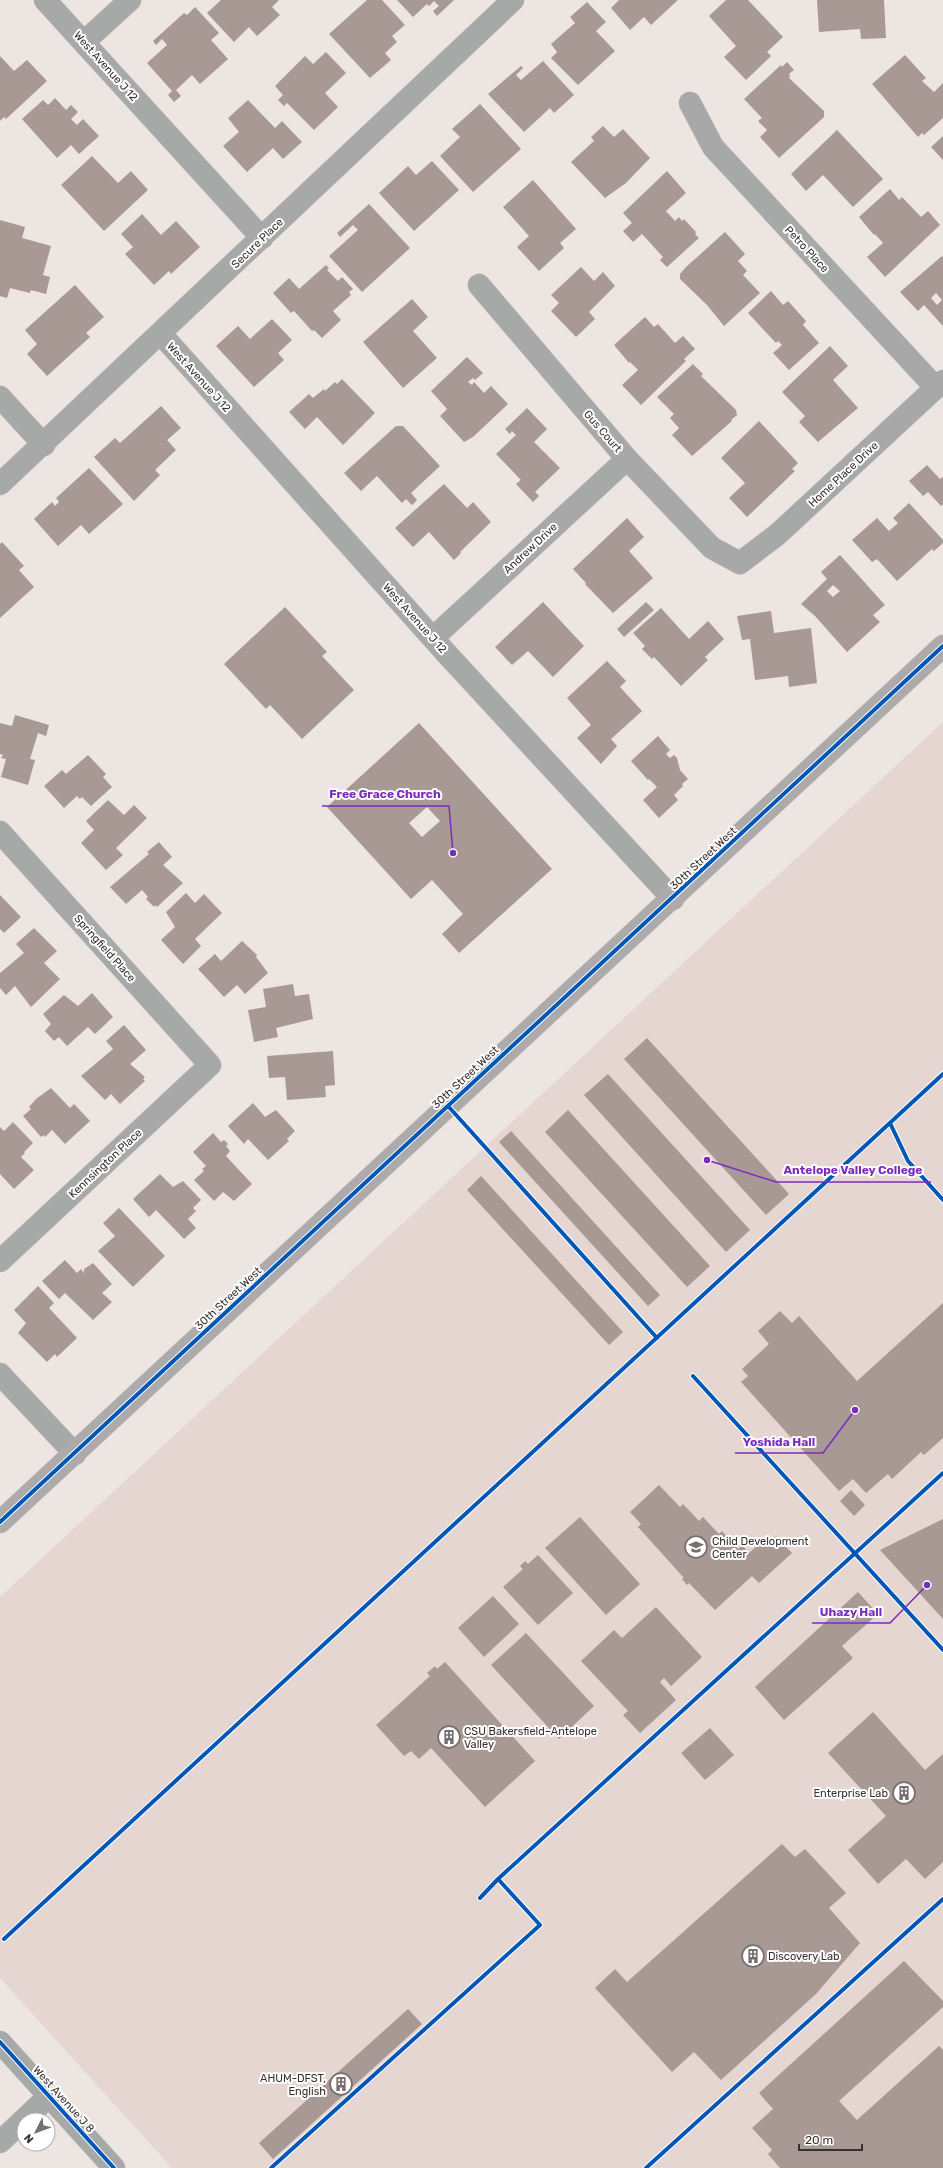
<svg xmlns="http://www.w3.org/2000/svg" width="943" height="2168" font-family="Rubik,sans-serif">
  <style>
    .built { fill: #e6d6d1 }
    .building { fill: #a89995; fill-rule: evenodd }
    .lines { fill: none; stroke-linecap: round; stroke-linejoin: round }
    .minor-casing { stroke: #c8c2bf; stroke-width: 23 }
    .major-casing { stroke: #c8c2bf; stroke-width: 23 }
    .minor { stroke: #a7a9a8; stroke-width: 22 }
    .major { stroke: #acaaaa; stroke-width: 22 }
    .cycleway-casing { stroke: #fff; stroke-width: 6 }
    .cycleway { stroke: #0057b8; stroke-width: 4 }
    .labels { text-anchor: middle; stroke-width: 4; stroke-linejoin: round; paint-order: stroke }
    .street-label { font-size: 11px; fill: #37312f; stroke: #fff }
    .poi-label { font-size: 11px; fill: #37312f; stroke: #fff; text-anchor: start }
    .leader { fill: none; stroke: #7b2cbf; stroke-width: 1.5 }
    .callout-dot { fill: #7b2cbf; stroke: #fff; stroke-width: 1.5 }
    .callout-label { font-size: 12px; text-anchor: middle; font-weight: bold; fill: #7b2cbf; stroke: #fff; stroke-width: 4; stroke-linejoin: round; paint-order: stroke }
  </style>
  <rect width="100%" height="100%" fill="#ede5e2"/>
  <!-- built -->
  <path class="built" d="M943 722V2168H172L0 1978V1597Z"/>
  <!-- building -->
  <path class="building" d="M221 0H279L272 7 280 15 257 36 249 27 234 42 207 13Z
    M367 0H382L405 25 392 36 397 42 385 53 391 60 370 78 329 34Z
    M397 0H454L437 16 433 11 439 6 434 1 429 6 427 4 413 17Z
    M619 0H678L651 25 644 17 630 30 611 8Z
    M726 0H748L783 37 767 52 771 56 746 80 724 57 736 46 709 16Z
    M817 0H884L886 38 861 39 860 29 819 32Z
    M587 2 606 22 596 31 615 51 578 85 551 58 557 52 551 44 575 23 570 17Z
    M195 7 219 33 211 40 228 59 200 84 192 75 176 90 181 96 174 102 168 95 172 91 147 63 167 45 162 39 156 45 153 41 184 13 187 15Z
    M326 52 346 73 325 93 338 107 314 130 287 103 284 106 278 100 283 95 275 86 305 56 313 64Z
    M905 55 926 78 922 81 934 92 943 83V118L924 135 922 133 918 137 872 84Z
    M0 56 14 71 27 60 47 81 6 119 4 117 0 121Z
    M543 61 574 95 554 113 550 108 524 132 488 94 521 66 523 68 516 75 521 80Z
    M787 62 794 70 789 74 790 76 789 78 824 111V117L779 158 760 137 767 130 758 121 762 118 744 99 781 65 782 67Z
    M55 98 66 110 71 105 78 112 71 119 77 125 83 119 99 136 79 154 71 145 57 158 22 119 43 100 48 105Z
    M248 100 275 128 282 121 302 142 283 159 273 148 247 172 223 146 239 132 228 118Z
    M480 104 521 149 473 192 440 156 460 137 452 129Z
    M603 126 614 137 623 129 650 158 626 183 605 198 571 162 594 141 591 137Z
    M837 130 883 179 853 207 823 175 806 191 791 174Z
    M943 136V160L931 147Z
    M92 156 118 183 131 171 148 190 104 231 61 185Z
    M432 161 459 190 414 231 379 193 408 166 416 175Z
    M667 171 686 193 666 211 675 221 679 217 682 221 684 219 696 232 695 234 699 238 667 267 660 260 663 257 642 234 633 242 623 231 632 223 623 213Z
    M533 180 576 229 560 243 564 248 539 271 517 247 529 236 503 207Z
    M890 189 899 200 902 197 921 217 928 211 940 225 885 277 867 257 883 243 875 234 874 235 859 217Z
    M369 204 410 248 362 292 329 256 358 230 353 225 340 237 337 233Z
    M142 214 161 235 176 221 200 247 171 274 169 271 154 285 125 254 133 247 121 234Z
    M0 220 25 227 22 238 51 246 43 275 50 277 46 294 31 290 30 293 10 288 7 298 0 296Z
    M725 232 745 254 738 261 747 271 743 275 760 293 724 326 707 305 680 279V274L686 267Z
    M942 256 943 257V326L924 305 918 311 900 292ZM936 293 942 300 937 305 931 298Z
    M326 265 329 268 327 270 338 281 342 277 353 289 349 292 351 295 333 311 341 320 322 338 314 330 312 331 294 311 291 313 273 293 289 278 299 289Z
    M581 267 594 281 603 272 615 286 589 312 595 319 576 337 551 311 559 303 551 295Z
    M75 285 104 317 86 333 90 337 47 376 27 354 37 344 25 330Z
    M771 291 783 305 788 301 806 321 803 325 819 343 789 370 773 353 782 345 778 341 776 343 748 313Z
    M412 299 428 317 413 331 437 358 403 388 363 342Z
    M645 317 654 327 658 324 675 343 683 336 695 349 684 359 686 361 641 405 622 385 638 370 630 362 629 363 614 345Z
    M272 319 292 340 278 353 284 360 254 387 216 346 238 326 250 339Z
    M830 346 848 366 833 380 858 408 818 442 799 422 805 416 782 392Z
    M467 357 483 373 475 380 473 378 468 382 472 385 474 382 484 393 491 386 508 404 473 437 464 442 440 416 447 409 431 391Z
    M693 364 703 374 701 376 736 410 737 415 731 420 732 421 692 456 672 435 679 428 670 418 674 414 657 397Z
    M342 379 375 413 343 445 317 417 305 429 289 412 309 394 313 398 324 389 325 391 335 382 337 384Z
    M161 406 181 428 167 440 176 450 155 470 160 475 134 501 94 457 115 438 120 443Z
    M527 408 547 429 534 442 560 468 535 492 539 496 533 502 516 484 521 480 496 454 516 435 512 431 510 434 505 429Z
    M759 421 798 463 792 469 795 471 747 517 729 498 745 483 721 458Z
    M396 426H403L440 466 411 493 417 500 412 505 406 499 402 503 377 476 361 491 344 473Z
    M927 465 940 479 943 477V504L941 506 928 492 923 496 909 481Z
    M89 468 123 504 89 534 81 525 58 546 34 519 52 502 55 506 59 502 56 498Z
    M444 484 467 508 473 502 491 522 460 552 461 553 454 560 429 532 413 547 395 528Z
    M909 503 943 540V543L934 551 932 549 897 581 877 559 872 562 852 540 877 518 889 531 898 523 893 518Z
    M627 518 644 537 629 551 653 578 613 613 585 584 586 583 573 569Z
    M2 542 24 566 19 570 34 587 0 618V544Z
    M840 555 885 605 873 615 880 622 847 652 815 616 801 604 827 579 821 572ZM833 585 840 591 833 597 827 591Z
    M543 602 584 646 553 677 528 651 512 665 495 647Z
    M646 602 654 610 624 637 617 629Z
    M285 607 327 652 322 656 354 690 302 739 270 705 266 709 224 664Z
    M661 608 689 639 708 621 724 639 705 657 708 660 681 686 654 657 652 659 642 649 645 646 633 633Z
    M771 611 774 633 811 628 817 683 789 687 788 676 755 680 750 639 742 640 737 616Z
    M607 661 626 681 620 687 642 711 611 739 617 746 601 764 577 738 591 725 567 698Z
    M15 715 49 725 46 736 38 733 30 759 35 760 28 785 1 777 6 759 1 758 3 755 0 754V723L12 726Z
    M419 723 552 869 459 953 442 934 463 914 432 880 411 899 327 807ZM427 807 440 821 422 837 409 823Z
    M658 736 670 750 666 754 670 758 674 755 677 758 680 770 688 779 682 784 683 786 674 795 678 800 659 818 643 800 657 787 649 779 648 780 631 761Z
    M88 755 106 774 103 777 112 787 91 806 82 797 80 799 77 796 64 808 44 786 62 770 66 774Z
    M108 800 124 815 134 805 147 818 116 848 123 855 106 870 81 843 94 830 86 821Z
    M159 842 172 857 163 865 183 883 157 907 155 905 154 907 146 899 148 897 142 890 126 904 110 887 149 854 147 852Z
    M186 893 195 903 204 894 222 913 195 939 201 946 183 964 161 940 175 927 166 912Z
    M0 895 21 917 4 933 0 929Z
    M34 928 57 951 44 963 60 979 31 1007 15 986 6 995 0 988V973L24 953 16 944Z
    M242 941 257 955 256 957 268 973 245 994 237 985 224 997 198 969 215 954 221 961Z
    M293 984 295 996 309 994 313 1019 276 1028 278 1037 254 1042 248 1010 266 1007 263 989Z
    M92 993 113 1017 95 1034 88 1027 67 1046 59 1037 54 1041 45 1031 51 1024 43 1014 64 995 78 1006Z
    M124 1025 146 1050 130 1064 145 1077 143 1079 145 1081 120 1104 111 1094 105 1100 81 1076 113 1049 106 1041Z
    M647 1038 789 1194 766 1215 624 1059Z
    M333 1051 335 1085 325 1086 326 1097 287 1100 285 1077 269 1078 267 1056Z
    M608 1074 750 1230 726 1252 584 1095Z
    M51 1088 70 1108 74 1104 90 1121 65 1144 52 1130 45 1137 44 1135 41 1137 23 1116 31 1109 29 1107 36 1099Z
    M253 1103 265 1117 276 1110 295 1131 287 1139 289 1141 268 1160 248 1139 244 1144 228 1126Z
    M568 1110 710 1266 687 1287 545 1132Z
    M13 1122 33 1143 24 1152 25 1153 21 1157 34 1170 14 1189 0 1174V1127L4 1131Z
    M511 1131 660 1295 648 1306 499 1142Z
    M213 1133 221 1142 224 1140 228 1144 226 1146 230 1151 226 1156 252 1184 234 1201 223 1192 214 1201 194 1180 204 1171 202 1169 206 1166 193 1152Z
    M160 1174 173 1187 183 1181 201 1200 193 1208 196 1211 188 1219 196 1228 184 1239 156 1210 149 1217 133 1199Z
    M481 1176 623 1332 609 1345 467 1190Z
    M119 1208 165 1256 133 1287 98 1251 115 1236 103 1223Z
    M65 1260 77 1273 81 1269 84 1273V1269L93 1263 112 1284 102 1293 112 1302 93 1320 65 1293 59 1299 42 1281Z
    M38 1286 54 1303 49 1308 77 1338 57 1357 55 1354 47 1362 18 1333 26 1323 14 1310Z
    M943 1303V1438L924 1455 921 1452 892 1479 888 1474 866 1493 853 1479 839 1491 741 1382 748 1376 742 1369 769 1344 758 1331 780 1311 792 1323 799 1316 857 1381Z
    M659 1485 680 1507 683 1504 699 1521 703 1517 719 1534 722 1531 738 1549 742 1545 749 1553 765 1538 769 1542 776 1536 792 1553 759 1583 752 1576 715 1610 689 1583 687 1585 682 1579 684 1578 638 1527 641 1524 630 1512Z
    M851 1490 865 1505 854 1516 840 1501Z
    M580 1517 640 1584 606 1615 545 1548Z
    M943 1519V1619L880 1550Z
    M538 1555 573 1593 538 1625 503 1587 523 1569 520 1566 525 1561 528 1564Z
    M858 1592 878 1614 842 1646 853 1658 784 1720 755 1687Z
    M493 1596 519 1624 484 1657 458 1628Z
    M656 1607 702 1657 671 1686 664 1678 660 1682 676 1700 640 1733 623 1715 628 1711 581 1661 614 1630 622 1638Z
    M526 1633 594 1706 559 1739 491 1665Z
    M445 1662 535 1761 485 1807 431 1748 419 1759 411 1751 404 1756 376 1725 430 1676 427 1673 435 1666 437 1669Z
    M873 1712 925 1770 943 1754V1862L925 1879 906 1859 878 1884 848 1850 886 1816 828 1753Z
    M710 1728 734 1755 705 1780 681 1753Z
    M782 1844 795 1857 805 1849 846 1893 829 1908 860 1943 816 1994 721 2080 694 2052 672 2072 595 1988 615 1969 627 1982Z
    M904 1961 943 2001V2007L839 2101 857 2120 939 2046 943 2050V2168H780L768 2154 772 2150 752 2128 773 2109 759 2093Z
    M408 2009 422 2024 273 2159 259 2143Z"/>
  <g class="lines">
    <!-- minor casing -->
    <g class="minor-casing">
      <path id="minor" d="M45 0 262 238
        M84 42 130 0
        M690 103 713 147 936 388
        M479 285 627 459 712 548 740 563 778 534 943 381
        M161 334 446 653 673 899
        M0 397 44 445
        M0 484 513 0
        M433 638 627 459
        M0 832 210 1065 0 1261
        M0 1374 75 1454
        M0 2042 114 2168
        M0 2142 49 2096"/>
    </g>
    <!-- major casing -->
    <g class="major-casing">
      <path id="major" d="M0 1522 943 646"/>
    </g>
    <!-- minor -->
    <use href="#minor" class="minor"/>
    <!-- major -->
    <use href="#major" class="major"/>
    <!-- cycleway casing -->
    <g class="cycleway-casing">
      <path id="cycleway" d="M448 1106 657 1338
        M890 1123 908 1161 943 1200
        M693 1376 943 1650
        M0 1522 943 646
        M480 1898 498 1879 943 1473
        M4 1939 943 1074
        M0 2042 114 2168
        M271 2168 540 1925 498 1879
        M646 2168 943 1899"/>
    </g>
    <!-- cycleway -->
    <use href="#cycleway" class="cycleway"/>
  </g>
  <!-- icons -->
  <defs>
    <g id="university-ring" transform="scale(1.15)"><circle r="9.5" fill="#fff" stroke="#77706e" stroke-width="1.5"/><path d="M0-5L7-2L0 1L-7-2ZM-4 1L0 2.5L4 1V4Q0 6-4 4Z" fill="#77706e"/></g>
    <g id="building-ring" transform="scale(1.15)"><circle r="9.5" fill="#fff" stroke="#77706e" stroke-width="1.5"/><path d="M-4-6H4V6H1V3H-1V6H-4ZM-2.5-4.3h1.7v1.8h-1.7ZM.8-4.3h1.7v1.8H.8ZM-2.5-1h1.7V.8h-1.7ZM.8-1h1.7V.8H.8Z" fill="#77706e"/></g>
  </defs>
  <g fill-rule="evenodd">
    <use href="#university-ring" x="696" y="1547"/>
    <use href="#building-ring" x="449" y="1737"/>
    <use href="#building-ring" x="904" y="1793"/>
    <use href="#building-ring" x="753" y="1956"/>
    <use href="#building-ring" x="341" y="2084"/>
  </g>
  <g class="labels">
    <!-- street labels -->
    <g class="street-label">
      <text transform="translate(106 66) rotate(48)" y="4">West Avenue J 12</text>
      <text transform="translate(257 243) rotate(-44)" y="4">Secure Place</text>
      <text transform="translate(807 249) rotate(47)" y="4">Petro Place</text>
      <text transform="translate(199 377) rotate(48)" y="4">West Avenue J 12</text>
      <text transform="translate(603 431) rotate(49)" y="4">Gus Court</text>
      <text transform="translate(843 474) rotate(-43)" y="4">Home Place Drive</text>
      <text transform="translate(530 548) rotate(-43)" y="4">Andrew Drive</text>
      <text transform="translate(415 618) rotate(48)" y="4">West Avenue J 12</text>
      <text transform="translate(703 858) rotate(-43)" y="4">30th Street West</text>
      <text transform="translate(105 948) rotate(48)" y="4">Springfield Place</text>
      <text transform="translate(465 1077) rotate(-43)" y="4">30th Street West</text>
      <text transform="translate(105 1163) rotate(-43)" y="4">Kennsington Place</text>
      <text transform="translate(228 1298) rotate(-43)" y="4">30th Street West</text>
      <text transform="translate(64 2099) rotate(48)" y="4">West Avenue J 8</text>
    </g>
    <!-- poi labels -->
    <g class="poi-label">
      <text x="712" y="1545">Child Development<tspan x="712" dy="13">Center</tspan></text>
      <text x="464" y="1735">CSU Bakersfield–Antelope<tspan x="464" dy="13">Valley</tspan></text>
      <text x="888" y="1797" text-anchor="end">Enterprise Lab</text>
      <text x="768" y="1960">Discovery Lab</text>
      <text x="326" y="2082" text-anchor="end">AHUM-DFST,<tspan x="326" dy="13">English</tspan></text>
    </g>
  </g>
  <!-- callouts -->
  <path class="leader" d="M453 853L449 806H322M707 1160L776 1182H931M855 1410L823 1453H735M927 1585L890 1623H812"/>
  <g class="callout-dot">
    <circle cx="453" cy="853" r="4"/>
    <circle cx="707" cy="1160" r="4"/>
    <circle cx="855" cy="1410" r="4"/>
    <circle cx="927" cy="1585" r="4"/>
  </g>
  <g class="callout-label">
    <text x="385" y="798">Free Grace Church</text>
    <text x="853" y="1174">Antelope Valley College</text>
    <text x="779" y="1446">Yoshida Hall</text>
    <text x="851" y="1616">Uhazy Hall</text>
  </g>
  <!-- north arrow -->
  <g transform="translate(36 2132) rotate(228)"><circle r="19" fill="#ffffff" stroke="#afadac"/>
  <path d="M0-3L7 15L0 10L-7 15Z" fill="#77706e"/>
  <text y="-6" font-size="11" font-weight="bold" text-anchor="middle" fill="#37312f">N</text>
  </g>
  <!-- scale -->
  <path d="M799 2144v6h63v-6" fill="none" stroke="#37312f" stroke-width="2"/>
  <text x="805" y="2144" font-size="12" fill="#37312f" stroke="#ffffff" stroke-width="3" paint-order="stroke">20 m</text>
</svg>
